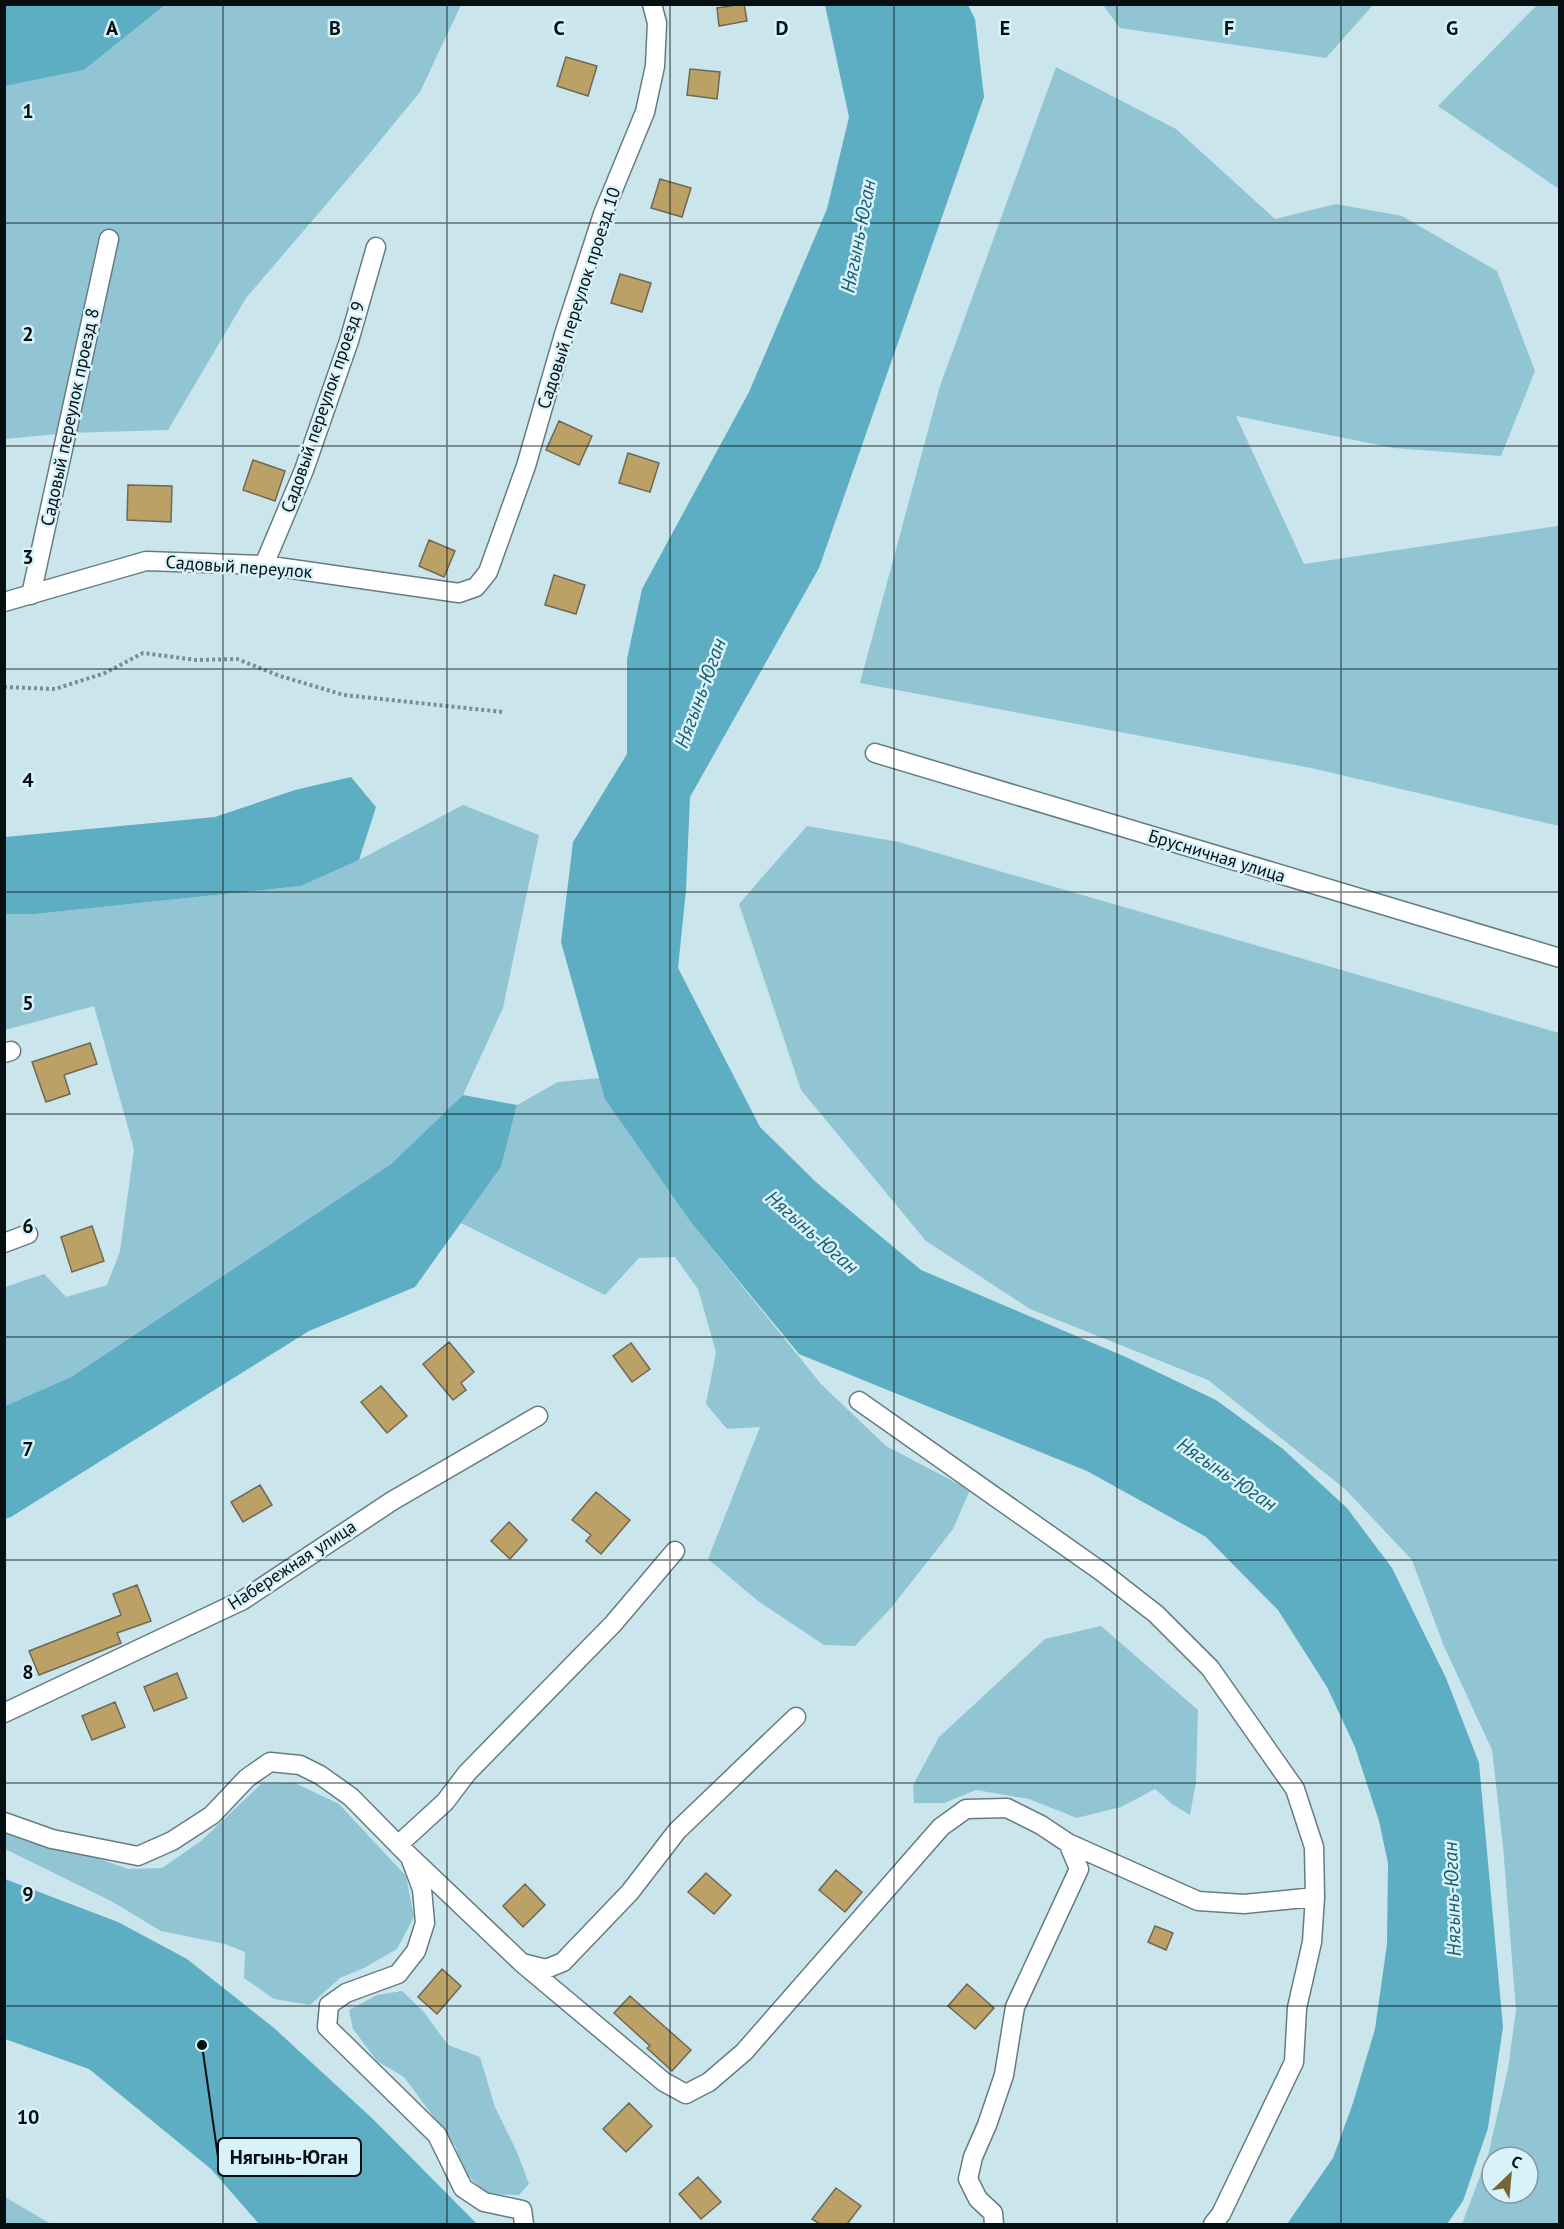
<svg xmlns="http://www.w3.org/2000/svg" width="1564" height="2229" font-family="'PT Sans',sans-serif">
  <style>
    .green { fill: #91c5d4; fill-rule: evenodd }
    .water { fill: #5dadc3 }
    .building { fill: #bba165; stroke: #706856; stroke-width: 1.5 }
    .lines { fill: none; stroke-linecap: round; stroke-linejoin: round }
    .minor-casing { stroke: #657c83; stroke-width: 21 }
    .path { stroke: #7a8d92; stroke-width: 4; stroke-dasharray: 3 3; stroke-linecap: butt }
    .minor { stroke: #fff; stroke-width: 18 }
    .grid { fill: none; stroke: #060f11; stroke-width: 1.5; stroke-opacity: 0.55 }
    .labels { text-anchor: middle; stroke-width: 5; stroke-linejoin: round; paint-order: stroke }
    .street-label { font-size: 18px; fill: #060f11; stroke: #d8f2fa }
    .water-label { font-size: 20px; font-style: italic; fill: #1c5d6d; stroke: #d8f2fa }
    .grid-label { font-size: 20px; text-anchor: middle; font-weight: bold; fill: #060f11; stroke: #d8f2fa; stroke-width: 5; stroke-linejoin: round; paint-order: stroke }
    .leader { fill: none; stroke: #060f11; stroke-width: 2 }
    .callout-dot { fill: #060f11; stroke: #d8f2fa; stroke-width: 2 }
    .callout { fill: #d8f2fa; stroke: #060f11; stroke-width: 2 }
    .callout-label { font-size: 20px; text-anchor: middle; font-weight: bold; fill: #060f11 }
  </style>
  <rect width="100%" height="100%" fill="#cbe5ed"/>
  <!-- green -->
  <path class="green" d="M1538 4 1559 5V189L1438 106Z
    M165 5H461L420 92 365 159 246 298 168 430 69 433 5 439 4 86 84 70Z
    M1103 5H1373L1326 58 1120 28Z
    M1056 67 1176 129 1275 219 1336 204 1402 216 1497 271 1535 371 1501 456 1394 448 1236 416 1304 564 1557 526 1559 524V826L1311 768 860 683 940 386Z
    M463 805 539 835 503 1008 463 1095 391 1164 71 1377 5 1406V1287L44 1274 66 1297 107 1285 120 1251 134 1149 94 1006 5 1030V914H35L301 886 359 860Z
    M807 826 899 842 1559 1033V2224H1462L1488 2155 1508 2069 1516 2010 1503 1846 1492 1750 1443 1644 1412 1560 1345 1489 1208 1380 1030 1309 926 1241 801 1090 739 904ZM1492 2157H1528V2193H1492Z
    M600 1078 693 1225 821 1384 886 1446 970 1490 953 1529 891 1608 855 1646 824 1645 758 1601 708 1559 760 1427 727 1429 706 1404 716 1352 698 1289 675 1257 639 1258 605 1295 461 1223 501 1167 517 1105 558 1082Z
    M1101 1626 1198 1710 1196 1782 1190 1815 1172 1804 1155 1789 1121 1807 1077 1818 1029 1799 976 1790 944 1803H914L913 1785 939 1737 1045 1639Z
    M295 1783 339 1804 406 1876 414 1917 397 1949 364 1968 340 1978 310 2005 274 1999 244 1978 245 1952 225 1944 161 1931 111 1901 5 1849 4 1833 29 1842 91 1856 128 1869 162 1868 201 1841 261 1784Z
    M402 1991 424 2012 448 2045 480 2057 495 2107 517 2152 529 2184 519 2195 488 2194 460 2169 456 2147 404 2077 377 2061 353 2029 349 2010 377 1995Z
    M4 2197H5L51 2224H5Z"/>
  <!-- water -->
  <path class="water" d="M5 4H165V5L84 70 5 86Z
    M825 5H968L975 19 984 97 819 568 690 797 686 890 678 968 760 1127 817 1183 921 1270 1128 1358 1216 1400 1283 1449 1347 1508 1392 1568 1446 1678 1479 1763 1503 2027 1488 2128 1463 2201 1447 2224H1287L1333 2158 1353 2103 1375 2029 1387 1944 1388 1863 1379 1821 1355 1747 1327 1687 1278 1610 1206 1537 1087 1471 799 1354 693 1225 605 1099 561 942 573 842 627 754V659L642 589 749 392 827 209 849 117Z
    M351 777 376 807 359 860 301 886 35 914H5V837L215 817 295 790Z
    M463 1095 517 1105 501 1167 415 1287 309 1331 11 1517 5 1519V1406L71 1377 391 1164Z
    M5 1879 118 1922 187 1959 274 2028 374 2120 477 2224H259L211 2169 89 2069 5 2039Z"/>
  <!-- building -->
  <path class="building" d="M744 4 747 21 719 26 717 8Z
    M566 57 597 66 588 96 557 86Z
    M690 69 720 72 717 99 687 95Z
    M660 179 691 188 682 217 651 208Z
    M620 274 651 283 642 312 611 303Z
    M559 421 592 436 579 465 546 450Z
    M628 453 659 463 650 492 619 483Z
    M253 460 285 471 275 501 243 490Z
    M128 485 172 486 171 522 127 520Z
    M429 540 455 551 444 577 419 566Z
    M554 575 585 585 576 614 545 605Z
    M90 1043 97 1064 64 1075 70 1094 46 1102 32 1062Z
    M92 1226 104 1261 72 1272 61 1237Z
    M449 1342 474 1372 461 1383 466 1390 453 1400 423 1364Z
    M631 1343 650 1369 632 1382 613 1356Z
    M381 1386 407 1416 387 1433 361 1402Z
    M260 1485 272 1505 243 1522 231 1502Z
    M596 1492 630 1520 601 1554 586 1541 591 1535 572 1520Z
    M509 1522 527 1540 510 1559 491 1541Z
    M137 1585 151 1621 117 1633 121 1643 39 1675 29 1651 121 1615 113 1594Z
    M177 1673 187 1698 154 1711 144 1687Z
    M115 1702 125 1727 92 1740 82 1716Z
    M836 1870 862 1892 845 1912 819 1890Z
    M706 1873 731 1895 714 1914 688 1892Z
    M525 1884 545 1905 523 1927 503 1906Z
    M1155 1926 1173 1933 1166 1950 1148 1942Z
    M442 1969 461 1986 437 2014 418 1997Z
    M967 1984 994 2008 975 2029 948 2006Z
    M630 1996 691 2050 672 2071 647 2048 650 2046 614 2013Z
    M629 2103 652 2126 626 2152 603 2129Z
    M698 2177 721 2202 701 2219 679 2194Z
    M836 2188 861 2206 847 2224H820L812 2219Z"/>
  <g class="lines">
    <!-- minor casing -->
    <g class="minor-casing">
      <path id="minor" d="M264 565 304 470 349 341 376 247
        M31 595 109 239
        M4 602 146 561 264 565 459 593 476 587 488 572 526 466 565 331 603 214 645 112 655 66 657 23 652 4
        M875 753 1560 958
        M4 1053 11 1051
        M4 1243 28 1234
        M859 1401 1102 1572 1156 1614 1210 1668 1295 1789 1314 1847 1315 1897 1312 1942 1297 2008 1294 2062 1221 2214 1213 2224
        M675 1551 613 1624 467 1773 445 1802 398 1845 522 1963 546 1969 563 1962 630 1892 677 1831 796 1717
        M4 1713 243 1600 392 1501 538 1416
        M4 1822 52 1839 138 1856 172 1841 212 1815 247 1778 270 1762 300 1765 320 1775 351 1797 410 1857 422 1889 425 1923 416 1951 398 1974 346 1993 329 2005 327 2027 437 2135 463 2188 484 2202 522 2210 524 2224
        M1068 1843 1198 1901 1244 1904 1315 1897
        M522 1963 664 2082 686 2094 709 2082 744 2052 941 1827 966 1809 1007 1808 1041 1825 1068 1843 1079 1869 1015 2007 1004 2075 987 2125 973 2157 968 2179 978 2199 993 2213 994 2224"/>
    </g>
    <!-- path -->
    <path class="path" d="M4 687 55 689 105 673 143 653 196 660 237 659 280 676 344 695 503 712"/>
    <!-- minor -->
    <use href="#minor" class="minor"/>
  </g>
  <!-- grid -->
  <path class="grid" d="M223 4V2224M447 4V2224M670 4V2224M894 4V2224M1117 4V2224M1341 4V2224M4 223H1560M4 446H1560M4 669H1560M4 892H1560M4 1114H1560M4 1337H1560M4 1560H1560M4 1783H1560M4 2006H1560"/>
  <g class="labels">
    <!-- street labels -->
    <g class="street-label">
      <text transform="translate(579 298) rotate(-72)" y="6">Садовый переулок проезд 10</text>
      <text transform="translate(323 407) rotate(-71)" y="6">Садовый переулок проезд 9</text>
      <text transform="translate(70 417) rotate(-78)" y="6">Садовый переулок проезд 8</text>
      <text transform="translate(239 567) rotate(4)" y="6">Садовый переулок</text>
      <text transform="translate(1217 856) rotate(17)" y="6">Брусничная улица</text>
      <text transform="translate(292 1565) rotate(-33)" y="6">Набережная улица</text>
    </g>
    <!-- water labels -->
    <g class="water-label">
      <text transform="translate(858 236) rotate(-79)" y="7">Нягынь-Юган</text>
      <text transform="translate(700 693) rotate(-70)" y="7">Нягынь-Юган</text>
      <text transform="translate(812 1232) rotate(41)" y="7">Нягынь-Юган</text>
      <text transform="translate(1227 1474) rotate(34)" y="7">Нягынь-Юган</text>
      <text transform="translate(1452 1899) rotate(-92)" y="7">Нягынь-Юган</text>
    </g>
  </g>
  <g class="grid-label">
    <text x="112" y="35">A</text>
    <text x="335" y="35">B</text>
    <text x="559" y="35">C</text>
    <text x="782" y="35">D</text>
    <text x="1005" y="35">E</text>
    <text x="1229" y="35">F</text>
    <text x="1452" y="35">G</text>
    <text x="28" y="118">1</text>
    <text x="28" y="341">2</text>
    <text x="28" y="564">3</text>
    <text x="28" y="787">4</text>
    <text x="28" y="1010">5</text>
    <text x="28" y="1233">6</text>
    <text x="28" y="1456">7</text>
    <text x="28" y="1679">8</text>
    <text x="28" y="1901">9</text>
    <text x="28" y="2124">10</text>
  </g>
  <!-- callouts -->
  <path class="leader" d="M202 2045L218 2157"/>
  <circle class="callout-dot" cx="202" cy="2045" r="6"/>
  <rect class="callout" x="218" y="2138" width="143" height="38" rx="6"/>
  <g class="callout-label">
    <text x="289" y="2164">Нягынь-Юган</text>
  </g>
  <!-- border -->
  <rect width="1564" height="2229" fill="none" stroke="#060f11" stroke-width="12"/>
  <!-- north arrow -->
  <g transform="translate(1510 2175) rotate(26)"><circle r="28" fill="#d8f2fa" stroke="#84979d" stroke-width="1.5"/>
  <path d="M0-4.5L10 22L0 15L-10 22Z" fill="#796434"/>
  <text y="-9" font-size="16" font-weight="bold" text-anchor="middle" fill="#060f11">С</text>
  </g>
</svg>
